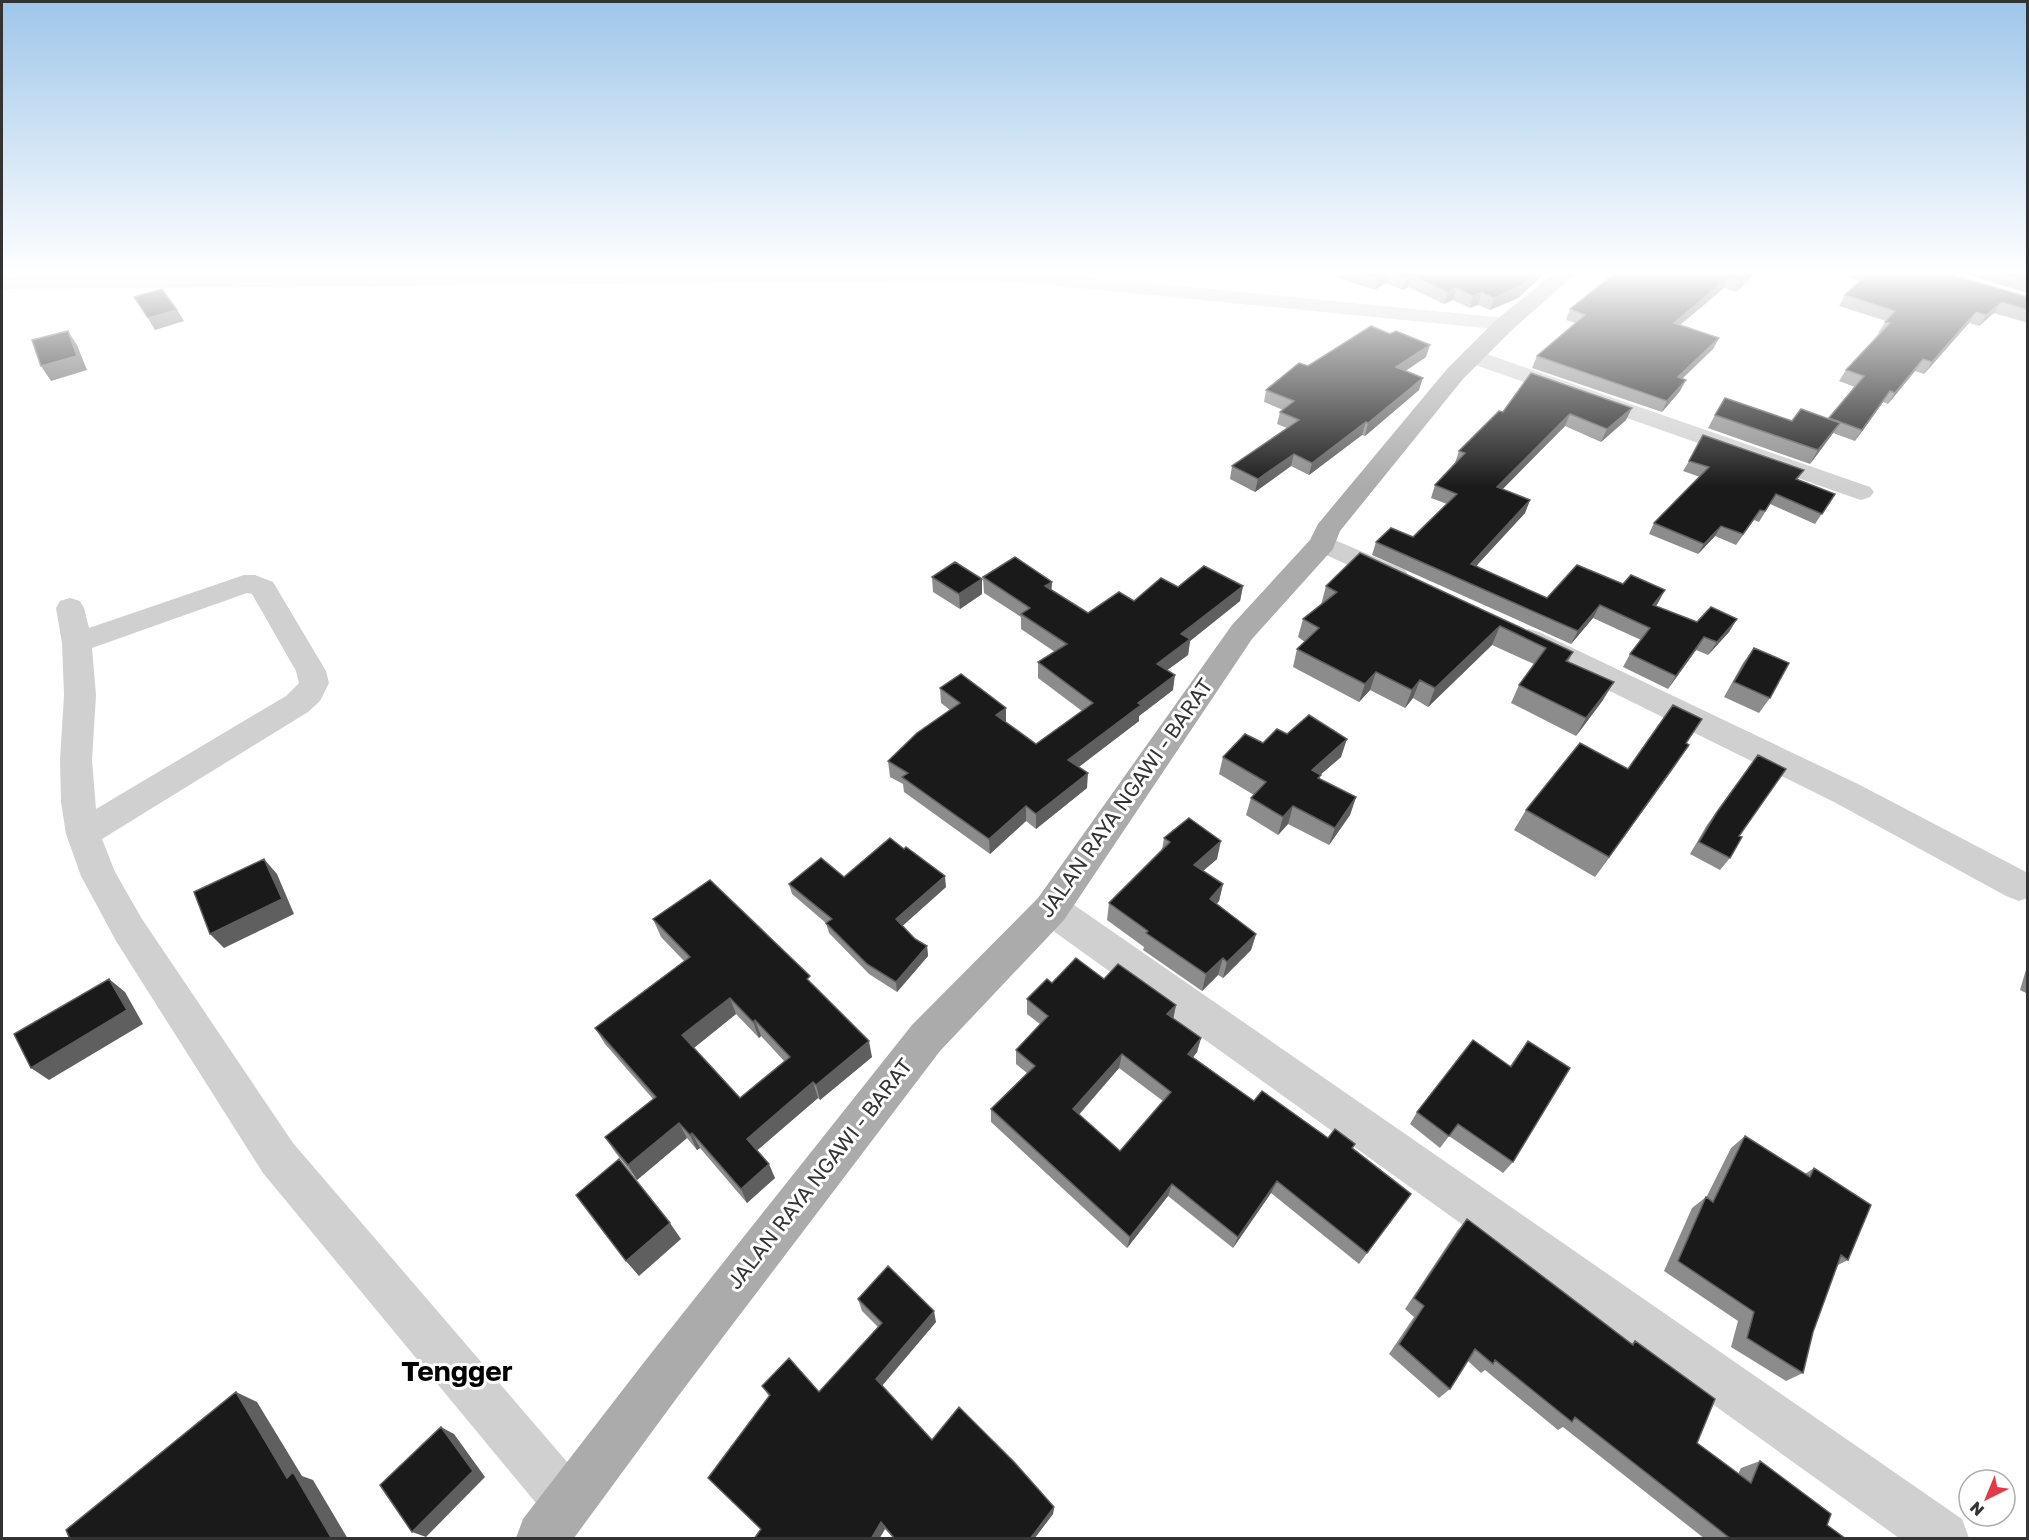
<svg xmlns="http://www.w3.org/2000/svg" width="2029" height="1540" font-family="'Golos Text',sans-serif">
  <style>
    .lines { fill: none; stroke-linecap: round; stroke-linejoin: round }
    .minor { fill: #d0d0d0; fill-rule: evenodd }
    .major { fill: #ababab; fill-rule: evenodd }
    .wall { fill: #8c8c8c; fill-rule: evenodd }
    .shaded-wall { fill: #5f5f5f }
    .building { fill: #1a1a1a; stroke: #5f5f5f; stroke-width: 1.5; fill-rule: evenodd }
    .labels { text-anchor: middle; stroke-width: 6; stroke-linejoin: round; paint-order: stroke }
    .street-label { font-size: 21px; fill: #333; stroke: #fff }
    .near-quarter-label { font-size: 28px; font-weight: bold; fill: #000; stroke: #fff }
  </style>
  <rect width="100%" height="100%" fill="#fff"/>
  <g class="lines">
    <!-- minor -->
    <path class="minor" d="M723 271 1039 272 1505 318 1513 319 1516 324 1513 329 1505 330 1039 284 986 281 2 289V277Z
      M1472 349 1870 487 1874 492 1870 497 1861 500 1852 497 1464 361 1461 356 1464 351Z
      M1323 535 1405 570 1409 576 1405 582 1395 585 1385 582 1313 549 1309 543 1313 537Z
      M244 575H255L273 582 326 671 329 683 320 701 308 712 102 839 115 872 142 919 293 1143 586 1484 594 1502 586 1520 568 1528 550 1520 263 1173 116 941 81 876 66 834 61 802 60 760 64 695 62 643 56 608 60 601 70 598 80 601 84 608 89 628ZM247 593 252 594 296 671 299 683 286 696 96 809 92 760 96 695 92 648Z
      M1529 629 1539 632 1858 784 2028 873V898L2019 901 2006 896 1834 802 1519 646 1514 639 1519 632Z
      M1051 894 1064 898 1962 1519 1969 1538H1899L1038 920 1033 909 1038 898Z"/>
    <!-- major -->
    <path class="major" d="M1557 271H1579L1513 329 1463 379 1340 531 1333 549 1252 639 1064 920 940 1051 679 1395 574 1538H516L523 1519 645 1361 912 1025 1038 898 1232 625 1310 540 1318 524 1447 369 1497 319Z"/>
  </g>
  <!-- wall -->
  <path class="wall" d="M1318 271H1547L1518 298 1490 310 1478 305 1470 308 1453 300 1444 304 1408 287 1403 290 1386 283 1375 290Z
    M1758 271 1736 292 1724 288 1680 325 1719 338 1713 349 1682 379 1680 391 1662 412 1532 368 1537 356 1575 323 1566 320 1570 309Z
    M1825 271H1939L2028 297V323L1994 313 1979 326 1969 323 1924 374 1915 371 1888 404 1883 402 1855 441 1833 433 1810 464 1708 428 1715 415 1792 421 1829 419 1855 387 1839 381 1846 370 1880 333H1878L1886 321 1839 306 1845 295 1860 281Z
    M1954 271H2028V293Z
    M1426 357 1405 371 1419 390 1365 436 1362 435 1309 475 1291 466 1255 492 1230 479 1232 466 1287 428 1277 424 1280 412 1283 410 1264 402 1266 390 1308 366Z
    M1531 373 1626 420 1601 442 1565 426 1502 489 1530 500 1525 513 1476 566 1547 598 1658 603 1656 606 1697 622 1737 619 1729 632 1708 655 1696 650 1668 689 1623 667 1630 654 1641 640 1593 618 1571 644 1372 555 1376 542 1413 537 1447 504 1431 498 1435 485 1455 463 1459 451 1503 412Z
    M1689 461 1804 470 1797 480 1835 494 1815 524 1770 504 1759 522 1754 520 1736 545 1715 536 1698 554 1649 534 1654 523 1700 477 1683 471Z
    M1360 553 1573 652 1568 662 1603 700 1576 736 1511 703 1519 685 1534 664 1492 645 1428 707 1413 698 1405 708 1370 690 1359 702 1293 667 1297 649 1305 642 1298 637 1303 619 1321 605 1326 586Z
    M932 577 982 594 960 609 933 592Z
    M983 577 1052 582 1051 590 1088 613 1134 601 1178 587 1243 586 1240 601 1190 641 1188 655 1167 670 1173 690 1139 716V721L1079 767 1087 788 1036 829 1026 821 990 854 904 792 903 784 890 777 888 761 950 710 941 703 940 688 1006 708V723L1036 744 1082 711 1038 678V662L1055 652 1021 629V617L984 593Z
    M1754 648 1770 698 1759 713 1724 697 1743 663Z
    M1287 734 1341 757 1320 775V779L1356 797 1350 815 1329 845 1288 824 1278 835 1246 815 1251 798 1254 795 1219 774 1223 757 1263 743Z
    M1686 743 1675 766 1595 877 1514 830 1526 810 1628 769Z
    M1758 755 1739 836 1730 858 1720 870 1690 854 1707 825Z
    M1164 838 1217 859 1203 871 1223 884 1219 901 1217 904 1256 934 1251 950 1223 978 1218 975 1202 991 1143 950 1144 947 1107 920 1109 903 1162 850Z
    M844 877 946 887 902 926 915 939 927 946 928 956 897 992 869 974 829 933 826 923 792 894 789 884Z
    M653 919 812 984 872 1057 820 1100 818 1098 757 1150 775 1178 747 1203 700 1148 697 1150 687 1138 637 1180 615 1152 605 1137 653 1099 605 1044 595 1028 684 961 661 937ZM736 1014 759 1038 761 1036 784 1061 740 1098 694 1048Z
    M2028 963V994L2020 990Z
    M1104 979 1176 1005 1173 1019 1201 1038 1197 1052 1193 1057 1254 1101 1328 1138 1355 1144 1353 1148 1411 1194 1359 1264 1271 1193 1233 1248 1168 1196 1127 1248 991 1122V1109L1027 1073 1016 1064V1050L1040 1024 1027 1014V999L1052 983ZM1119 1068 1163 1101 1120 1151 1079 1115Z
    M1528 1041 1513 1162 1503 1173 1449 1136 1440 1148 1410 1124 1417 1112 1510 1066Z
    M1745 1136 1805 1174 1814 1168 1848 1260 1836 1266 1813 1332 1803 1373 1786 1381 1731 1347 1738 1321 1664 1271 1692 1208 1706 1197V1198L1731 1148Z
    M1467 1219 1631 1344 1635 1341 1697 1443 1738 1474 1741 1468 1760 1461 1827 1525 1846 1539H1705L1563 1427 1558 1430 1485 1370 1481 1373 1468 1361 1450 1389 1439 1398 1389 1354 1414 1317 1405 1309 1457 1231Z
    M858 1299 936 1322 882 1386 932 1440 1054 1507 1053 1514 1034 1539H894L885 1529 879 1539H754L761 1529 769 1396 762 1386 819 1392 878 1327 862 1311Z"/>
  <!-- shaded-wall -->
  <path class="shaded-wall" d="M1389 271 1386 283 1375 290 1378 278Z
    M1538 271H1547L1518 298 1490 310 1494 298Z
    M1752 271H1758L1736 292 1741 281Z
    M1411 275 1408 287 1403 290 1407 278Z
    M1729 277 1724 288 1669 334 1674 323Z
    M1457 288 1453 300 1444 304 1448 292Z
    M1482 292 1478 305 1470 308 1473 296Z
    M2002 302 1994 313 1979 326 1986 315Z
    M177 310 184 321 155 330 148 318Z
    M1976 312 1969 323 1924 374 1932 362Z
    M68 331 77 345 87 370 51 381 41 366Z
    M1719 338 1713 349 1672 388 1678 377Z
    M1430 345 1426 357 1392 380 1396 367Z
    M1923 359 1915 371 1888 404 1895 393Z
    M1423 378 1419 390 1365 436 1368 423Z
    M1686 380 1680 391 1662 412 1667 401Z
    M1890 391 1883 402 1855 441 1862 430Z
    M1632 408 1626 420 1601 442 1607 429Z
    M1570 414 1565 426 1492 500 1497 487Z
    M1366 422 1362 435 1309 475 1312 463Z
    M1840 423 1831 436 1810 464 1818 450Z
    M1294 454 1291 466 1255 492 1258 479Z
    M1530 500 1525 513 1466 577 1471 564Z
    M1721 526 1715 536 1698 554 1704 544Z
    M982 579V594L960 609 959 594Z
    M1052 582 1051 597 1045 586Z
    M1243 586 1240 601 1190 641 1188 655 1155 679 1157 664 1181 634Z
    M1665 590 1658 603 1646 618 1653 605Z
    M1600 605 1593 618 1571 644 1578 631Z
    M1737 619 1729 632 1708 655 1717 642Z
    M1500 626 1492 645 1428 707 1435 688Z
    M1704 637 1696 650 1668 689 1676 676Z
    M1376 672 1370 690 1359 702 1365 684Z
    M1175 675 1173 690 1139 716V721L1068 775V760L1138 703Z
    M1420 680 1413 698 1405 708 1412 690Z
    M1614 682 1603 700 1576 736 1586 718Z
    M1006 708V723L996 715Z
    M1347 739 1341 757 1306 787 1312 770Z
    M1689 745 1675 766 1595 877 1609 857Z
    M1088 773 1087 788 1036 829V814Z
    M1356 797 1350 815 1329 845 1335 828Z
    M1026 806V821L990 854 989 839Z
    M1293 806 1288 824 1278 835 1283 817Z
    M1221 841 1217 859 1190 882 1194 865Z
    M264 859 277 874 294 914 224 948 210 934Z
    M945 876 946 887 898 930 896 919Z
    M1223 884 1219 901 1206 916 1210 899Z
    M1256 934 1251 950 1223 978 1227 962Z
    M927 946 928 956 897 992 896 982Z
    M1223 958 1218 975 1202 991 1206 974Z
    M109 979 125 992 143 1024 49 1080 31 1068Z
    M730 998 736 1014 690 1051 682 1035Z
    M1176 1005 1173 1020 1167 1014Z
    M755 1020 761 1036 759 1038 753 1022Z
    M1201 1038 1197 1052 1185 1068 1188 1054Z
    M869 1041 872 1057 820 1100 816 1085Z
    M1122 1054 1119 1068 1072 1122 1073 1109Z
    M813 1082 818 1098 753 1154 747 1139Z
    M679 1123 687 1138 637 1180 628 1165Z
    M692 1133 700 1148 697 1150 690 1135Z
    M769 1164 775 1178 747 1203 741 1189Z
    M1277 1181 1271 1193 1233 1248 1238 1237Z
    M1172 1184 1168 1196 1127 1248 1130 1237Z
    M670 1223 681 1239 639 1276 626 1261Z
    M934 1311 936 1322 879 1389 876 1379Z
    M236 1392 257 1402 302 1476 313 1480 348 1539H332L287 1478Z
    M441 1427 454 1434 485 1477 426 1537 412 1532Z
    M1054 1507 1053 1514 1034 1539H1030Z
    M881 1522 885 1529 879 1539H871Z"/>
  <!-- building -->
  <path class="building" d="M1356 271H1538L1522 285 1494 298 1482 292 1473 296 1457 288 1448 292 1411 275 1407 278 1389 271 1378 278Z
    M1618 271H1752L1741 281 1729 277 1674 323 1719 338 1678 377 1686 380 1667 401 1537 356 1585 315 1570 309Z
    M1867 271H1939L2028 297V310L2002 302 1986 315 1976 312 1932 362 1923 359 1895 393 1890 391 1862 430 1829 418 1864 376 1846 370 1890 323 1885 322 1895 311 1845 295 1870 272Z
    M1996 271H2028V281Z
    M162 289 177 310 148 318 134 297Z
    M1371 326 1390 334 1396 331 1430 345 1396 367 1423 378 1368 423 1366 422 1312 463 1294 454 1258 479 1232 466 1299 420 1280 412 1294 401 1266 390 1299 363 1308 366Z
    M68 331 77 356 41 366 32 340Z
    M1531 373 1632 408 1607 429 1570 414 1497 487 1530 500 1471 564 1547 598 1577 565 1623 584 1631 575 1665 590 1653 605 1697 622 1711 607 1737 619 1717 642 1704 637 1676 676 1630 654 1650 628 1600 605 1578 631 1376 542 1391 528 1413 537 1457 494 1435 485 1465 453 1459 451 1499 411 1503 412Z
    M1725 398 1792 421 1801 409 1840 423 1818 450 1715 415Z
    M1703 435 1804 470 1796 479 1835 494 1822 514 1776 494 1765 511 1760 510 1743 534 1721 526 1704 544 1654 523 1709 467 1689 461Z
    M1360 553 1573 652 1566 661 1614 682 1586 718 1519 685 1546 648 1500 626 1435 688 1420 680 1412 690 1376 672 1365 684 1297 649 1319 628 1303 619 1337 592 1326 586Z
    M1015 557 1052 582 1045 586 1088 613 1119 592 1134 601 1161 578 1178 587 1204 566 1243 586 1181 634 1190 639 1157 664 1175 675 1138 703 1141 705 1068 760 1088 773 1036 814 1026 806 989 839 902 777 908 773 888 761 917 733 960 703 940 688 961 674 1006 708 996 715 1036 744 1093 703 1038 662 1067 644 1021 614 1030 608 983 577Z
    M955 562 982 579 959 594 932 577Z
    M1754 648 1789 663 1770 698 1734 682Z
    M1673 705 1702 719 1686 743 1689 745 1609 857 1526 810 1580 743 1628 769Z
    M1309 715 1347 739 1312 770 1321 775 1318 778 1356 797 1335 828 1293 806 1283 817 1251 798 1266 782 1223 757 1245 734 1263 743 1277 729 1287 734Z
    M1758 755 1786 769 1739 836 1742 837 1730 858 1699 842 1717 812Z
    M1189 818 1221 841 1194 865 1223 884 1210 899 1256 934 1227 962 1223 958 1206 974 1146 933 1148 931 1109 903 1170 842 1164 838Z
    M890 838 904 849 906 847 945 876 896 919 915 939 927 946 896 982 867 964 826 923 832 919 789 884 821 858 844 877Z
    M264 859 282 899 210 934 194 892Z
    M710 880 810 976 807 979 869 1041 816 1085 813 1082 747 1139 769 1164 741 1189 692 1133 690 1135 679 1123 628 1165 605 1137 656 1097 595 1028 690 957 653 919ZM730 998 753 1022 755 1020 790 1057 740 1098 682 1035Z
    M1076 958 1104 979 1118 964 1176 1005 1167 1014 1201 1038 1188 1054 1254 1101 1262 1091 1328 1138 1335 1129 1355 1144 1352 1148 1411 1194 1367 1253 1277 1181 1238 1237 1172 1184 1130 1237 991 1109 1035 1066 1016 1050 1048 1016 1027 999 1047 979 1052 983ZM1122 1054 1171 1092 1120 1151 1073 1109Z
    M109 979 127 1010 31 1068 14 1034Z
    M1473 1040 1511 1067 1528 1041 1570 1068 1513 1162 1458 1124 1449 1136 1417 1112Z
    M1745 1136 1810 1177 1814 1168 1871 1205 1848 1260 1841 1255 1813 1332 1803 1373 1747 1338 1754 1312 1678 1261 1706 1197 1713 1202Z
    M619 1159 670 1223 626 1261 576 1195Z
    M1467 1219 1633 1345 1635 1341 1715 1399 1697 1443 1751 1483 1760 1461 1831 1514 1827 1525 1846 1539H1731L1575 1417 1572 1422 1495 1360 1493 1364 1475 1349 1450 1389 1399 1344 1424 1306 1414 1298Z
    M888 1266 934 1311 876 1379 932 1440 959 1407 1015 1463 1054 1507 1030 1539H895L881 1522 871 1539H754L761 1529 708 1478 770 1395 762 1386 789 1358 819 1392 882 1323 858 1299Z
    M236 1392 287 1478 293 1472 332 1539H70L66 1530Z
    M441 1427 473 1471 412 1532 380 1485Z"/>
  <!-- sky -->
  <linearGradient id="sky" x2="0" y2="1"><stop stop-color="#9ec6ea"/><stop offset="0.56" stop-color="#fff"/><stop offset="1" stop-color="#fff" stop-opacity="0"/></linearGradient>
  <rect width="2029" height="487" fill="url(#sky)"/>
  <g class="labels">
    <!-- street labels -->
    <g class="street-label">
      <text transform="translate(1126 798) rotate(-55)" y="7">JALAN RAYA NGAWI - BARAT</text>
      <text transform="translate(820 1174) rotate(-52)" y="7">JALAN RAYA NGAWI - BARAT</text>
    </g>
    <!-- near-quarter labels -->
    <g class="near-quarter-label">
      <text x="457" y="1381">Tengger</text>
    </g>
  </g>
  <!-- border -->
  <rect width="2029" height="1540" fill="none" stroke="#333333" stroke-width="6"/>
  <!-- north arrow -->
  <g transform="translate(1987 1498) rotate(223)"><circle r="28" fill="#ffffff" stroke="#adadad" stroke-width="1.5"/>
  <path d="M0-4.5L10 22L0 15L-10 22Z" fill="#e63946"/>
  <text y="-9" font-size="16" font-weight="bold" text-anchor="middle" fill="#333333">N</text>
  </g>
</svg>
